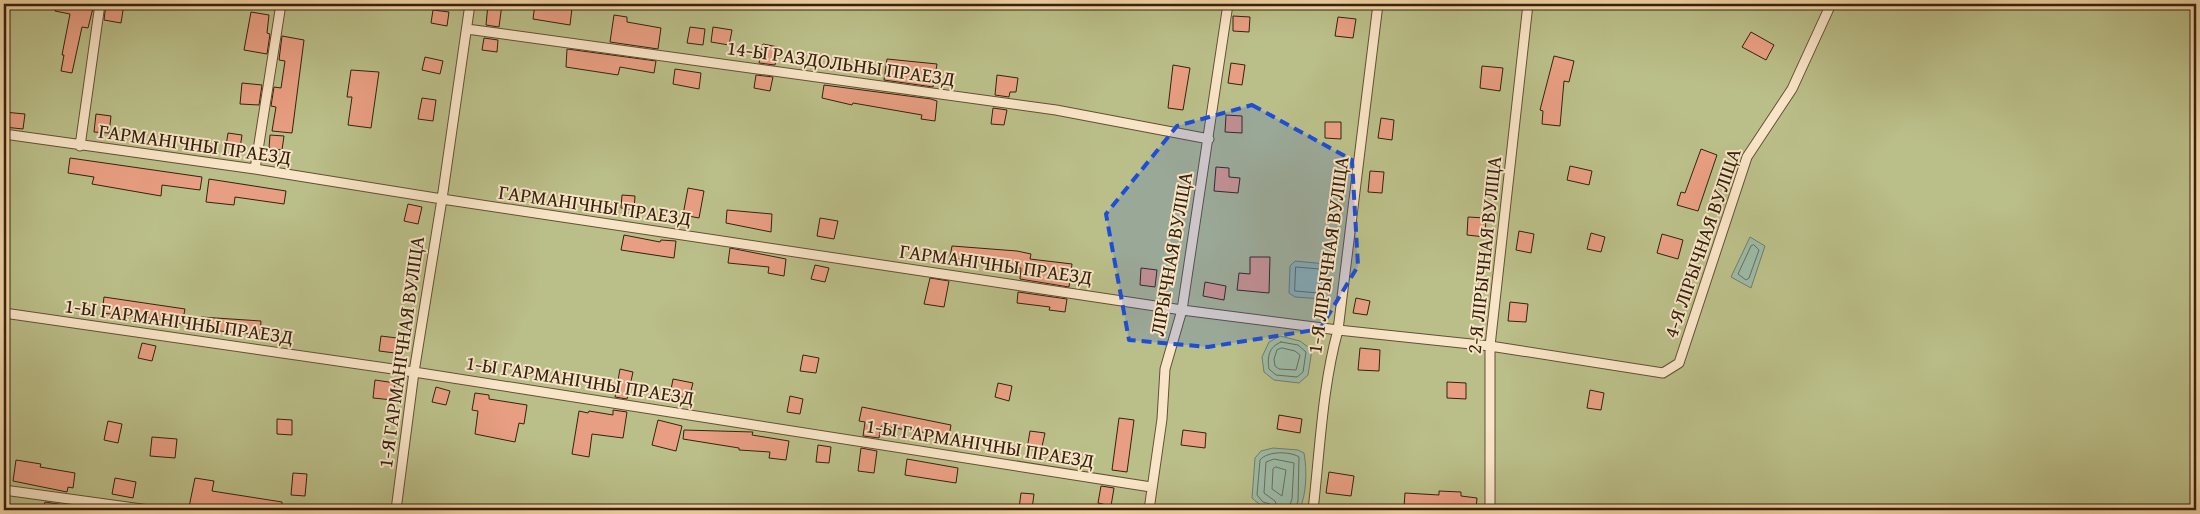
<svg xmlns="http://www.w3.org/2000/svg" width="2200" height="514" font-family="'Gentium Book Plus',serif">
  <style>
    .green { fill: #babe88; stroke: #77704b }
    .water { fill: #9cb9a5; stroke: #727d69 }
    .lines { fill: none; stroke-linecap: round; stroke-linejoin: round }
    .shore { stroke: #686e5a; stroke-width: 1 }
    .building { fill: #e89e82; stroke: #34220e }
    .service-casing { stroke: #644f34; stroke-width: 11 }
    .service { stroke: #f8e4c6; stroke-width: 9 }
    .marked { fill: #1d4ed8; fill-opacity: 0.2; stroke: #1d4ed8; stroke-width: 4; stroke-dasharray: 10 6; stroke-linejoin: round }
    .labels { text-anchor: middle; stroke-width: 4; stroke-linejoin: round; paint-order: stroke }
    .street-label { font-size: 20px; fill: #34220e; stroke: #f8e4c6 }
  </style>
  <rect width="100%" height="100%" fill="#f4d6a7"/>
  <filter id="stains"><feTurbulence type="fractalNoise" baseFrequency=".004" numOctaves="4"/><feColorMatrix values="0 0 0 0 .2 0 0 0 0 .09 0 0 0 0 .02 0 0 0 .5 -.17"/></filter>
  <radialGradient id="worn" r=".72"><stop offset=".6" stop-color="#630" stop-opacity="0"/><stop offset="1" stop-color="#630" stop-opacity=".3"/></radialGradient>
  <!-- green -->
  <path class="green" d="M4 4H2196V510H4Z"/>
  <!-- water -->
  <path class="water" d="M1750 237 1765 246 1751 288 1731 277Z
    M1295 261 1326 264 1323 299 1295 297 1289 293 1290 266Z
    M1280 336 1300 341 1312 350 1308 375 1299 383 1274 380 1264 372 1262 357 1269 342Z
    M1273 448 1298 450 1304 453C1307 469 1307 495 1299 510 1281 511 1265 511 1252 498L1255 458 1261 451Z"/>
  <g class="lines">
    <!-- shore -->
    <path class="shore" d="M1754 245 1759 250 1749 278 1746 280 1738 274 1751 246Z
      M1296 267 1320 269 1318 293 1295 291Z
      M1281 342 1298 345 1306 352 1303 372 1297 377 1276 375 1269 369C1267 356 1269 347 1281 342Z
      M1282 348 1295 351 1300 355 1296 370 1279 369 1275 366 1274 359 1277 350Z
      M1276 467 1286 470 1282 496 1272 489 1273 469Z
      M1272 510 1270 504 1263 502 1257 495 1260 460C1267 451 1290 451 1299 457L1298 501 1295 510
      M1278 510 1275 501 1264 493 1266 462 1274 459 1294 463 1292 499 1288 510"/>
  </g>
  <!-- building -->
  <path class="building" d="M56 4H94L88 28 82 27 72 73 61 71 64 55H62L70 14 55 11Z
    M106 4H124L121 23 104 20Z
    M488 4H502L499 27 486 25Z
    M535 4 572 8 570 25 533 19Z
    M433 10 449 12 447 26 431 23Z
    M251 12 269 15 267 33 270 34 267 54 244 50Z
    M614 15 627 17V22L661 28 658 49 610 42Z
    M1233 16 1250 17 1249 32 1233 31Z
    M1338 17 1356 19 1353 38 1335 36Z
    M690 27 705 29 703 45 687 43Z
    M713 27 732 30 729 45 711 42Z
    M1751 32 1774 45 1766 60 1742 47Z
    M282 36 304 40 292 133 272 131 276 107 271 106 274 87 281 88 285 61 279 60Z
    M484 38 498 40 497 52 482 50Z
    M763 44 778 47 775 65 759 63Z
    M567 49 656 61 654 73 620 67 618 75 566 67Z
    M1554 56 1574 61 1569 82 1564 81 1560 126 1542 124 1543 111 1540 110Z
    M425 57 443 61 440 74 422 70Z
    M887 59 937 64 933 87 884 80Z
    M1231 63 1245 65 1242 85 1228 83Z
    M1173 65 1190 68 1183 110 1168 108Z
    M1482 66 1503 68 1500 91 1480 88Z
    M675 69 701 73 699 89 673 84Z
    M351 70 379 72 371 128 348 125 352 97H347Z
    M756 75 773 77 770 91 754 88Z
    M997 75 1018 78 1016 92H1010L1009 97 995 95Z
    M242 83 262 85 259 105 240 104Z
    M824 85 931 99 937 101 935 121 921 119 922 115 853 103 852 105 822 98Z
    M422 98 436 100 433 121 418 119Z
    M993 108 1007 110 1004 125 991 124Z
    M4 112 25 114 23 129 4 127Z
    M96 114 111 116 109 133 94 132Z
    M1226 115 1242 116V133L1225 132Z
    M1381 118 1394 120 1392 140 1378 138Z
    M1325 122H1341V139L1325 138Z
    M228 133 242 135 240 148 226 146Z
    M270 135 284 136 282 150 269 148Z
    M1701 149 1717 155 1698 211 1677 205 1681 192 1685 193Z
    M70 158 202 177 200 190 162 185 161 196 92 184 94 177 68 173Z
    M1570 166 1592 171 1589 185 1567 180Z
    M1216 167 1229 168V177L1240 178 1238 193 1214 191Z
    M1370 171 1384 172 1382 193 1368 192Z
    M209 179 286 191 284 204 235 197 234 205 206 202Z
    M688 188 704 191 699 218 683 215Z
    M622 195 635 196 634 210 621 208Z
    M408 204 422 207 418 224 404 221Z
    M727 210 772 214 771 232 726 223Z
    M1468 217 1486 218 1485 237 1467 235Z
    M820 218 838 221 834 239 817 236Z
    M1519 231 1534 234 1531 253 1516 250Z
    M1591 233 1605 237 1601 252 1587 249Z
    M1662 234 1683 240 1678 259 1657 253Z
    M624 235 660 242 661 240 676 241 674 258 621 250Z
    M952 246 1017 251 1031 254 1030 259 1072 264 1069 287 1020 279 1021 268 953 258 950 257Z
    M730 248 786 259 784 276 768 273 769 267 728 263Z
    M1250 257H1270L1269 293 1237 290 1239 273 1250 274Z
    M815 265 829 268 825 282 811 279Z
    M1141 268 1157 270 1155 287 1140 285Z
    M930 278 949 281 944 307 924 304Z
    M1205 282 1226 286 1224 300 1203 296Z
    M1018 292 1067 299 1065 312 1049 310 1050 307 1017 303Z
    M104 297 185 309 182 324 145 317V318L102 313Z
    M1356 298 1370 301 1367 315 1353 313Z
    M1510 302 1528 304 1526 322 1508 321Z
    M201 317 261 321 260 335 200 329Z
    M381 336 397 338 395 353 379 351Z
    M142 343 156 346 152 361 138 358Z
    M1360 348 1380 350 1379 371 1358 370Z
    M803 355 819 358 816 373 800 371Z
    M620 369 633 372 627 399 615 397Z
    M673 379 693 383 689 398 670 395Z
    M375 380 395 383 393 400 373 398Z
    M1447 382 1466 383V399L1447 398Z
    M998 383 1012 386 1009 401 995 397Z
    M436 387 450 391 446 405 432 402Z
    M1590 390 1604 393 1601 410 1587 408Z
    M475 393 489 395V399L527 405 524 424 519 423 515 442 475 434 478 411 472 410Z
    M790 396 803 399 800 414 787 412Z
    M862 407 951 425 949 436 881 426 879 438 863 436 865 422 859 421Z
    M613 410 627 412 623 438 592 434 589 457 572 454 579 411 588 413 589 411 613 415Z
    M1279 415 1302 419 1300 433 1277 429Z
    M1119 418 1134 420 1127 472 1112 470Z
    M277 419 292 420V435L277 434Z
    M658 420 682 426 676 451 652 445Z
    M108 421 122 424 118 443 104 440Z
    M684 430 753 432 752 435 789 441 786 460 769 458 770 452 739 450V448L683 439Z
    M1183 430 1206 433 1205 448 1181 445Z
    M1030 431 1045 433 1041 451 1027 449Z
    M152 437 177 439 175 458 150 456Z
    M818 445 831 447 829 463 816 462Z
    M861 448 877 451 874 473 858 471Z
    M907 459 958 468 956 483 905 475Z
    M16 460 41 464 40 467 75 473 73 488 68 487 67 492 13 481Z
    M1329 472 1354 476 1351 496 1326 493Z
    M293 473 307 474 305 496 291 495Z
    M115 478 136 482 133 498 112 494Z
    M195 478 214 481 212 491 282 502V510H244L209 505 207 510 189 507Z
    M1101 486 1114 488 1111 506 1098 503Z
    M1439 491 1461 492V496L1477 498 1476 509 1404 507 1405 493 1439 495Z
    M1021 493 1034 494 1032 509 1019 508Z
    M45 502 64 505 63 510H43Z"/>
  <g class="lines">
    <!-- service casing -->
    <g class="service-casing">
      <path id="service" d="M467 29 1056 110 1209 139
        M4 134 255 169 442 199 1182 310 1338 330 1490 346 1663 373 1679 363 1747 157 1792 89 1831 4
        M80 146 100 4
        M255 169 281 4
        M4 313 414 372 1151 487
        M4 490 149 510
        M396 510 414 372 442 199 470 4
        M1149 510 1162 419 1165 369 1182 310 1228 4
        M1313 510C1320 451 1322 388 1338 330L1378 4
        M1490 510V346L1528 4"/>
    </g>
    <!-- service -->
    <use href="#service" class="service"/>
  </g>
  <!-- marked area -->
  <path class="marked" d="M1252 105 1352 160 1358 266 1320 329 1208 347 1129 340 1106 214 1177 126Z"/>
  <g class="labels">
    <!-- street labels -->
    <g class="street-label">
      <text transform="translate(841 63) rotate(8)" y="7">14-Ы РАЗДОЛЬНЫ ПРАЕЗД</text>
      <text transform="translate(195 144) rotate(8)" y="7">ГАРМАНІЧНЫ ПРАЕЗД</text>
      <text transform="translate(595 205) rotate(8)" y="7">ГАРМАНІЧНЫ ПРАЕЗД</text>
      <text transform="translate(1702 243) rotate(-71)" y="7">4-Я ЛІРЫЧНАЯ ВУЛІЦА</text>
      <text transform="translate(1171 254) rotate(-80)" y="7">ЛІРЫЧНАЯ ВУЛІЦА</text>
      <text transform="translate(1328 255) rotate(-82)" y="7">1-Я ЛІРЫЧНАЯ ВУЛІЦА</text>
      <text transform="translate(1484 255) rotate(-84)" y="7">2-Я ЛІРЫЧНАЯ ВУЛІЦА</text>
      <text transform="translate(996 264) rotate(8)" y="7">ГАРМАНІЧНЫ ПРАЕЗД</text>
      <text transform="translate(179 321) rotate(8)" y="7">1-Ы ГАРМАНІЧНЫ ПРАЕЗД</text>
      <text transform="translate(401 352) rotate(-82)" y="7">1-Я ГАРМАНІЧНАЯ ВУЛІЦА</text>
      <text transform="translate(580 380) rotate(9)" y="7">1-Ы ГАРМАНІЧНЫ ПРАЕЗД</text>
      <text transform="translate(980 443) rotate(9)" y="7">1-Ы ГАРМАНІЧНЫ ПРАЕЗД</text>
    </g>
  </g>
  <!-- margin -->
  <rect width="2200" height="514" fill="none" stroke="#f4d6a7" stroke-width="20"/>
  <rect x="5" y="5" width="2190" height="504" fill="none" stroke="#34220e" stroke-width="2.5"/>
  <rect x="10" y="10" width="2180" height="494" fill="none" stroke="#34220e"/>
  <rect width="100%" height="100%" filter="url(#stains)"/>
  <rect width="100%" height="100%" fill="url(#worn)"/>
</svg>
